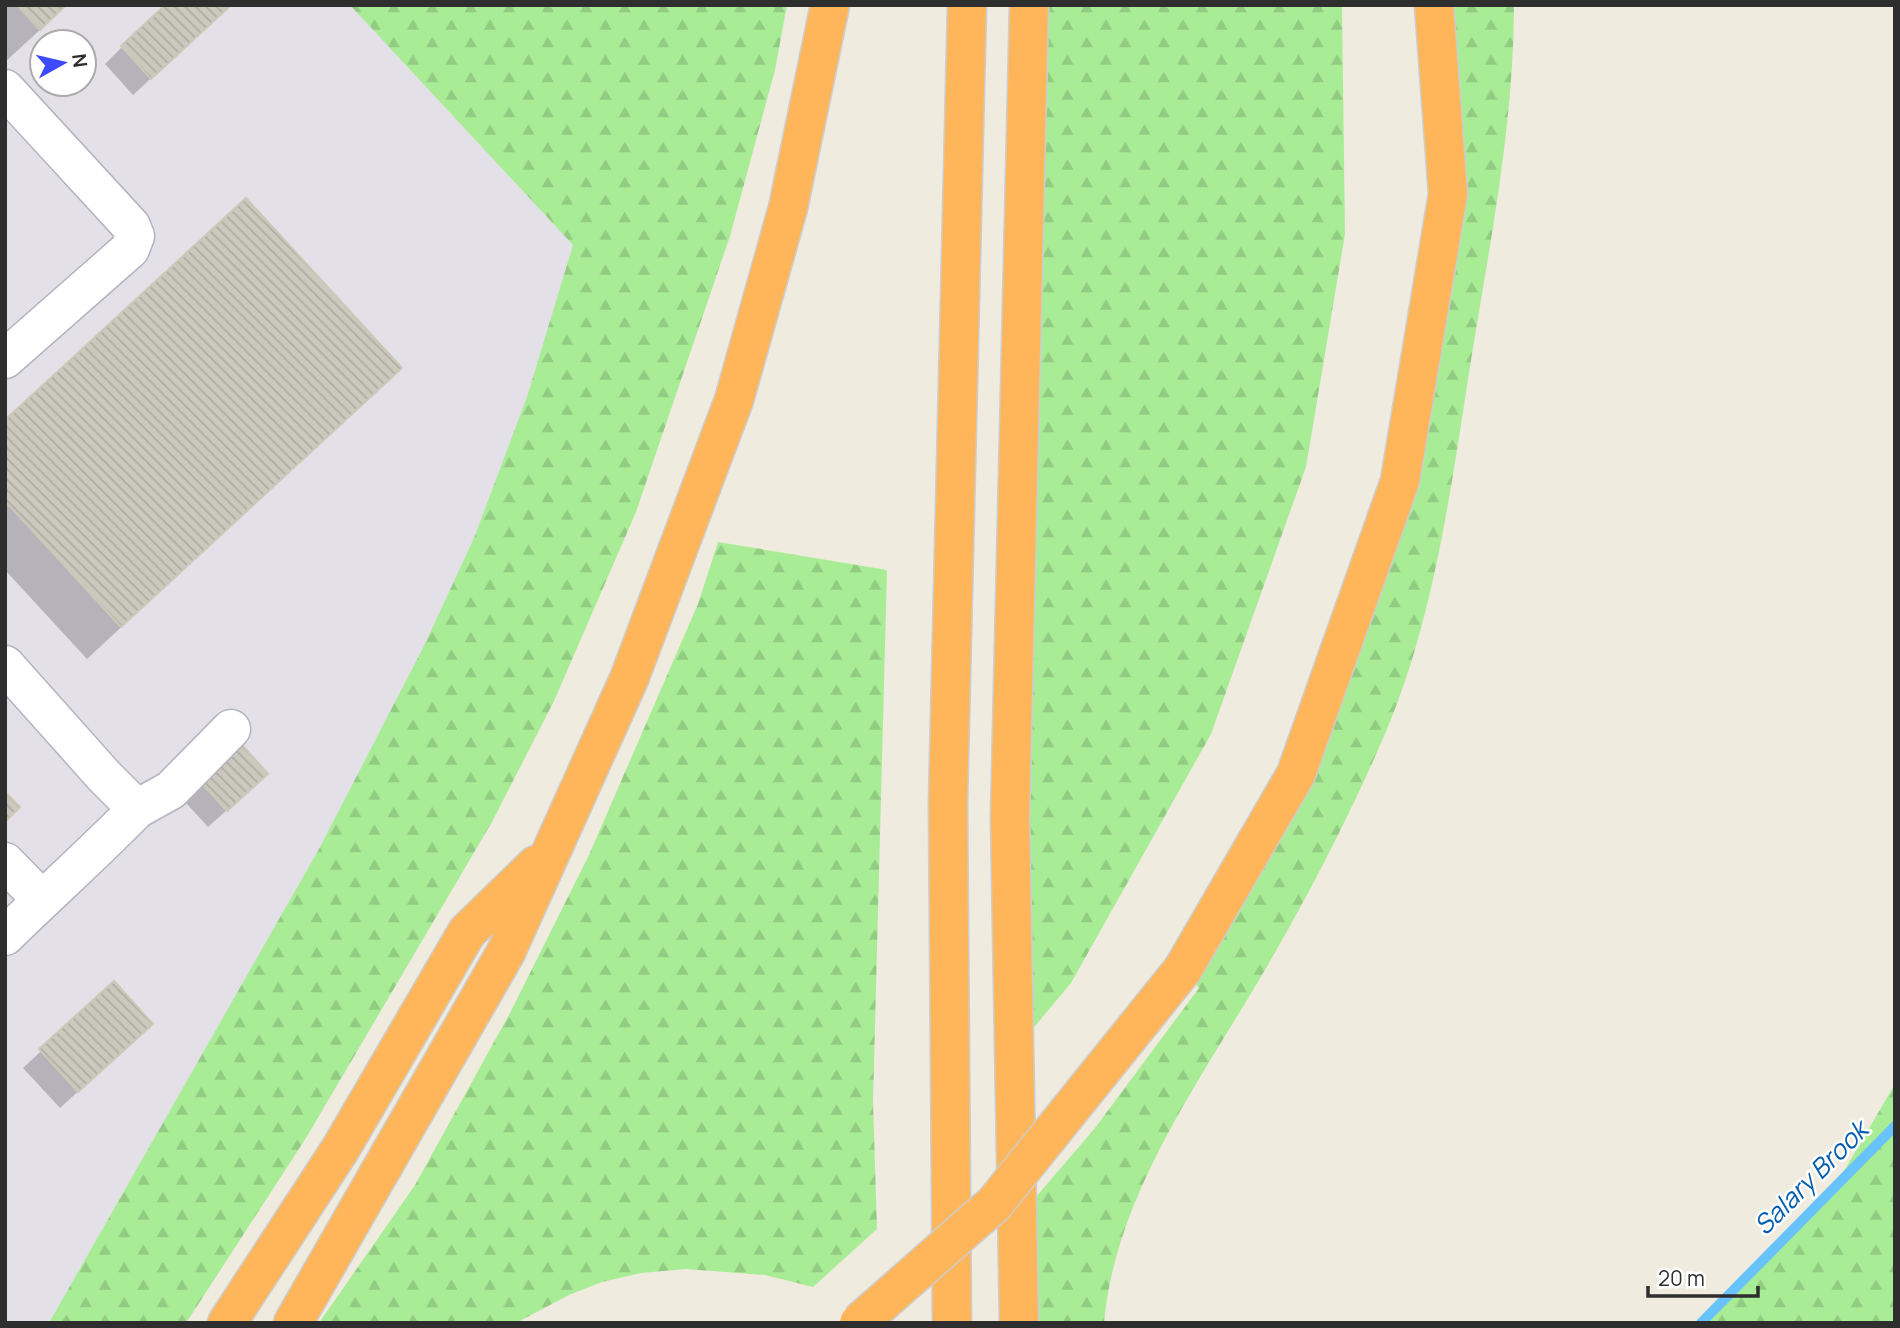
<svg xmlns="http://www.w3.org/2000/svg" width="1900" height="1328" font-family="Manrope,sans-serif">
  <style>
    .industrial { fill: #e3e0e8; fill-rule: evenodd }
    .forest { fill: url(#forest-firs) }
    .shadow { fill: #0003 }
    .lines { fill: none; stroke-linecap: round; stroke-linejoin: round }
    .stream { stroke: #68c3fc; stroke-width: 10 }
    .building { fill: url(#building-back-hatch); stroke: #ccc8b8; stroke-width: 2 }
    .minor-casing { stroke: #b3b4c2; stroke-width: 41 }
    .highway-casing { stroke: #cdcdcd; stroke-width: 41 }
    .minor { stroke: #fff; stroke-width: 38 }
    .highway { stroke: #ffb65b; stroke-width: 38 }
    .highway-bridge-casing { stroke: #cdcdcd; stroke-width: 41; stroke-linecap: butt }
    .highway-bridge { stroke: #ffb65b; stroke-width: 38 }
    .labels { text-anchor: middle; stroke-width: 5; stroke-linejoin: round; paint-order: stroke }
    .water-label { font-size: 26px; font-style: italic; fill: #005daf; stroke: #fff }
  </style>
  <defs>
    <pattern id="forest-firs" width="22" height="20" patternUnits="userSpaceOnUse" patternTransform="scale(1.75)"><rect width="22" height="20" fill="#a9ec96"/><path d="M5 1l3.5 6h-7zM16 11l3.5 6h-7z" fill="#92cb82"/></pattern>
    <pattern id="building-back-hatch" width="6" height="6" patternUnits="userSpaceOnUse" patternTransform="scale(1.75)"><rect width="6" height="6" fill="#cbc9bd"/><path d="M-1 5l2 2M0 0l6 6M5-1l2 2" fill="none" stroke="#afada3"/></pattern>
  </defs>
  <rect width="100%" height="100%" fill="#f0ebdf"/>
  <!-- industrial -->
  <path class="industrial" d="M5 5H489L653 185 504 603 57 1323H5ZM42 42H84V84H42Z"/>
  <!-- forest -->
  <path class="forest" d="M350 5H787L775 70 730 236 636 512 554 701 492 822 306 1138 188 1320 184 1323H49L319 849 424 646 474 538 527 397 573 245Z
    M1046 5H1342L1345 234 1306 467 1211 734 1071 983 1025 1038Z
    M1448 5H1514C1514 122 1491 238 1472 354 1452 480 1435 619 1384 736 1348 820 1305 902 1259 980 1197 1085 1115 1198 1104 1323H1029L1023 1212 1095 1128 1199 988 1191 979 1242 897 1427 383Z
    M718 542 887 570 873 1102 877 1229 813 1287 765 1275 686 1269 641 1273 602 1282 569 1295 516 1323H319L415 1185 510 1013 589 855 698 604Z
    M1895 1084V1323H1702L1834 1188Z"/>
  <!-- shadow -->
  <path class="shadow" d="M5 5H67L5 62Z
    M210 24 133 95 105 64 122 47Z
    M400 368 87 659 5 570V422Z
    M194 775 248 791 208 827 177 793Z
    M114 983 133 1041 60 1108 23 1068Z"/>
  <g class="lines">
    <!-- stream -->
    <path class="stream" d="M1701 1323 1895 1126"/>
  </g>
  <!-- building -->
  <path class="building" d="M17 5H66L40 30Z
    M165 5H227L229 7 151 79 121 46Z
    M246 198 402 368 121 627 5 501V420Z
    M235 737 268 774 227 811 193 774Z
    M5 792 20 807 5 822Z
    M114 981 153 1024 78 1092 39 1049Z"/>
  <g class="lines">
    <!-- minor casing -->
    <g class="minor-casing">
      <path id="minor" d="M5 89 131 226 135 236 130 249 5 359
        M5 665 104 776 137 809 171 790 231 729
        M5 862 42 900
        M5 936C49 893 94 853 137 809"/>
    </g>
    <!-- highway casing -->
    <g class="highway-casing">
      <path id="highway" d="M1183 969 1296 774 1400 481 1448 194 1434 5
        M227 1323 341 1148 467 932 536 865
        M293 1323 506 952 629 679 734 400 788 208 830 5
        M952 1323 948 802 967 5
        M1019 1323 1010 817 1029 5"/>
    </g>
    <!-- minor -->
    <use href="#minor" class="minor"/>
    <!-- highway -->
    <use href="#highway" class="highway"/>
    <!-- highway-bridge casing -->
    <g class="highway-bridge-casing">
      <path id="highway-bridge" d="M859 1323 994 1204 1183 969"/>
    </g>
    <!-- highway-bridge -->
    <use href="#highway-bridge" class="highway-bridge"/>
  </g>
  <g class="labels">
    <!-- water labels -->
    <g class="water-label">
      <text transform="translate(1811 1178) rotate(-45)" y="9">Salary Brook</text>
    </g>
  </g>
  <!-- border -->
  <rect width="1900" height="1328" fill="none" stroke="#2e2e2e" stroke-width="14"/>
  <!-- north arrow -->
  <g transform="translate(63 63) rotate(82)"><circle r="33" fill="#ffffff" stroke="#ababab" stroke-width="2"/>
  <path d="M0-5L12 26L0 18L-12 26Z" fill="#3d4aff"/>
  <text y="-10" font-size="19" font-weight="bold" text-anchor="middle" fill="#2e2e2e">N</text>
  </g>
  <!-- scale -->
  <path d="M1648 1286v10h110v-10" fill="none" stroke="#2e2e2e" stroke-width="3.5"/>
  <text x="1658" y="1286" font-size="21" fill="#2e2e2e" stroke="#ffffff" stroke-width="5" paint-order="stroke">20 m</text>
</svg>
